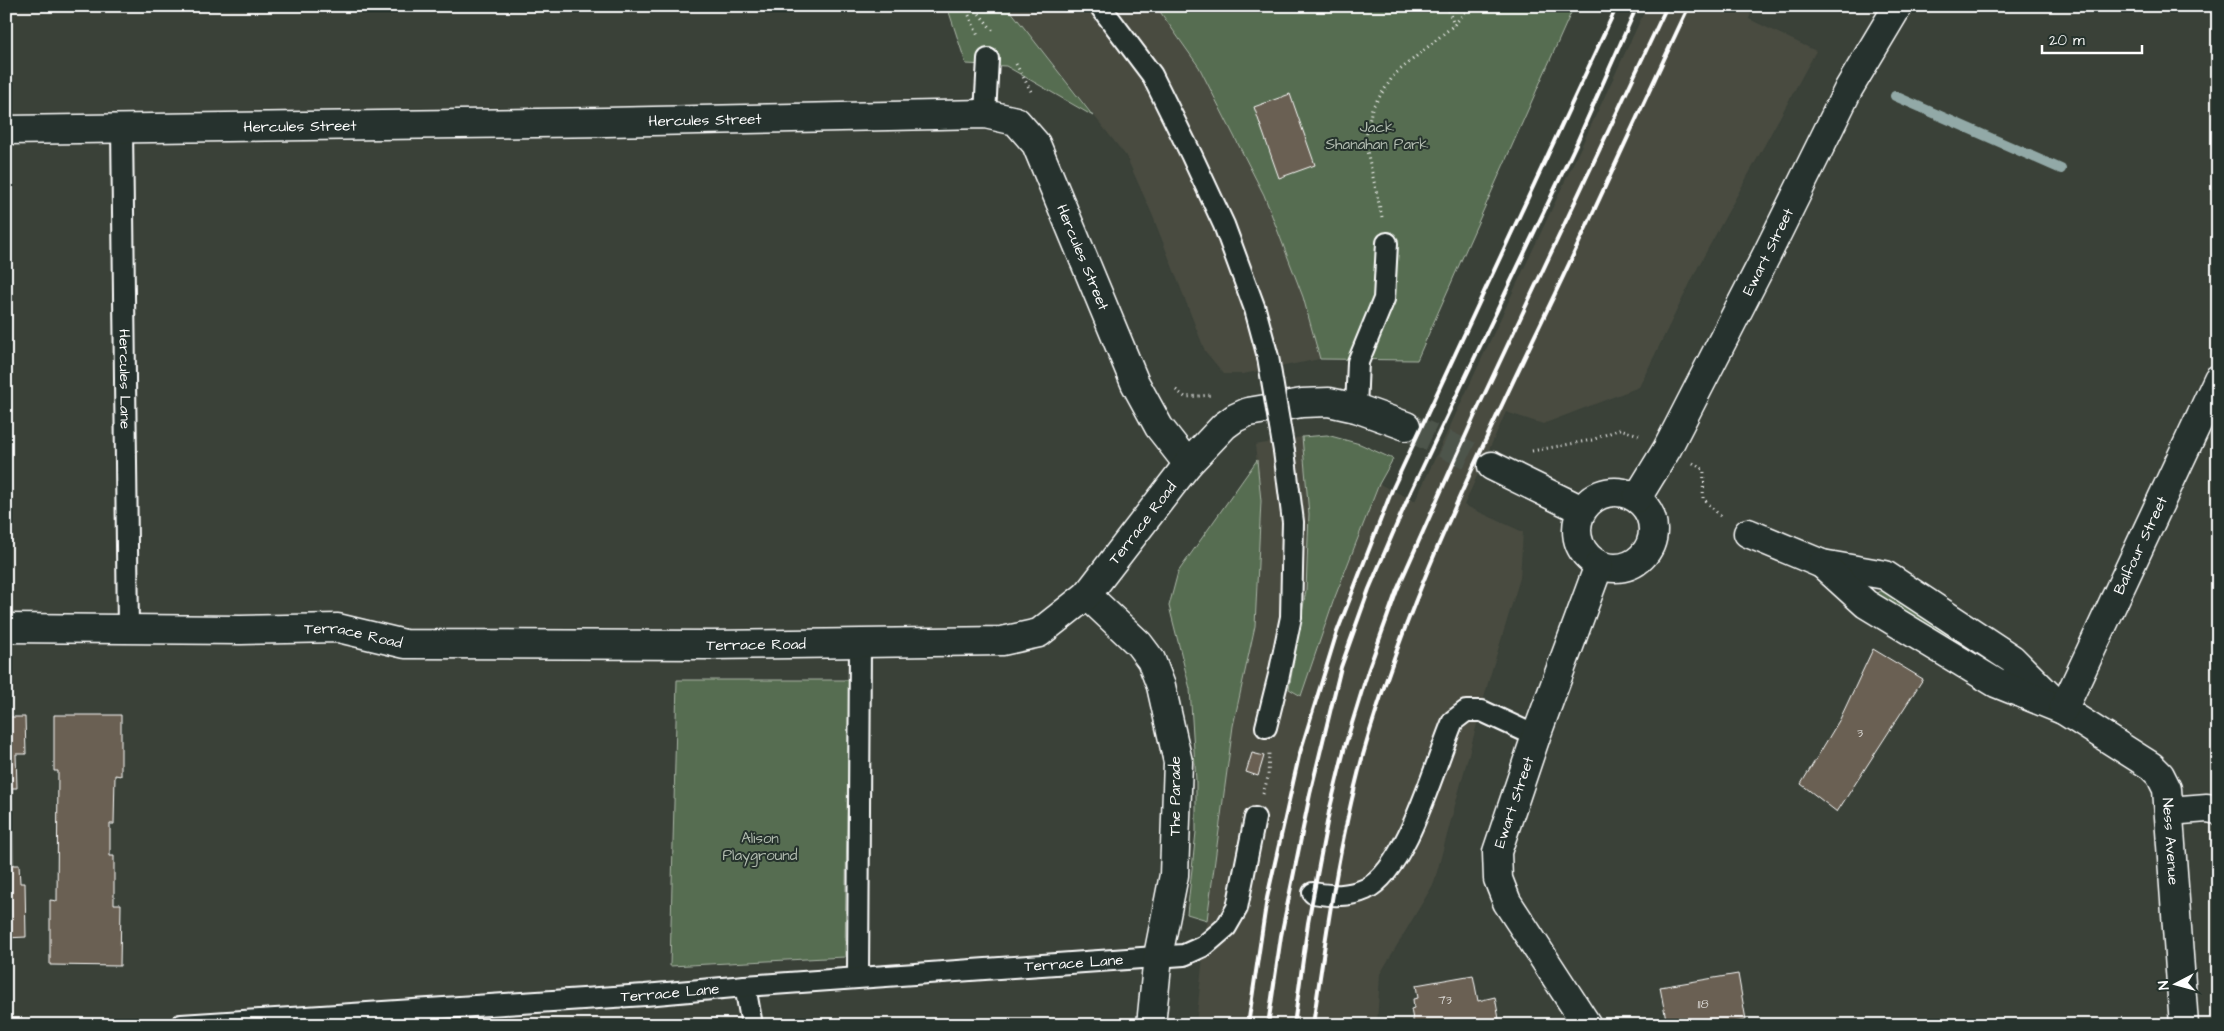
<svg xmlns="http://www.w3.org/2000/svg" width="2224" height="1031" font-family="'Architects Daughter',sans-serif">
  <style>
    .built { fill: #484b40 }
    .green { fill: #576d51; stroke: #abb6a8 }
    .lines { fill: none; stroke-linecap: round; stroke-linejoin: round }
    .stream { stroke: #92a9a7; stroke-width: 10 }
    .building { fill: #6a6152; stroke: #fff }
    .minor-tunnel { stroke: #4e544c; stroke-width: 28; stroke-dasharray: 28 14; stroke-linecap: butt }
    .service-casing { stroke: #fff; stroke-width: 24 }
    .minor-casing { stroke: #fff; stroke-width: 31 }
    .tertiary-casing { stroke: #fff; stroke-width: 31 }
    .path { stroke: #fff; stroke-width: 3; stroke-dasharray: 1 4; stroke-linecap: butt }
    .service { stroke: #26332d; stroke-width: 20 }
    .minor { stroke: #26332d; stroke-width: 28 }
    .tertiary { stroke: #26332d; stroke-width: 28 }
    .rail { stroke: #fff; stroke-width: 4 }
    .service-bridge-casing { stroke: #fff; stroke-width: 24; stroke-linecap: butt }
    .service-bridge { stroke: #26332d; stroke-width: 20 }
    .labels { text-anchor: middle; stroke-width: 4; stroke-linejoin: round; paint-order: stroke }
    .number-label { font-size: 12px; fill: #dad8d4 }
    .street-label { font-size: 15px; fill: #fff; stroke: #26332d }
    .park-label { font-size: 15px; fill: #b3bdb1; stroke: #26332d }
  </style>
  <rect width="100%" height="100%" fill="#3a4138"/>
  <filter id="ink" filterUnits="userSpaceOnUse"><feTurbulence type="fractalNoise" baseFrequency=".02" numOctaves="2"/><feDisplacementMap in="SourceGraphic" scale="10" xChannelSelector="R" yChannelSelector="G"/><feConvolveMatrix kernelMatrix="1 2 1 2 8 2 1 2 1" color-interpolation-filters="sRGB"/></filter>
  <g filter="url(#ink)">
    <!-- built -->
    <path class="built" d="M1007 6H1156L1199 67 1264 195 1303 297 1320 359 1243 374H1224L1205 351 1152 214 1126 156Z
      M1647 6H1754L1749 19 1816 51 1699 265 1639 387 1543 424 1506 412 1464 505 1523 532 1520 578 1490 676 1434 883 1380 974 1377 1025H1196L1204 946 1233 726 1255 626 1261 501 1255 445 1302 437 1309 514 1306 590 1289 689 1301 696 1333 602 1379 484 1415 501Z"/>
    <!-- green -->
    <path class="green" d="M947 6H1007L1093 116 1006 66 966 64Z
      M1156 6H1574L1417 360 1320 359 1303 297 1264 195 1199 67Z
      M1327 435 1360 444 1393 459 1379 484 1333 602 1301 696 1289 689 1306 590 1309 514 1302 437Z
      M1257 460 1261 501 1255 626 1233 726 1207 920 1187 914 1196 832V781L1190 689 1169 606 1178 572Z
      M1883 589 2000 662 2002 671 1879 602 1878 593Z
      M677 680H849L845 957 670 966Z"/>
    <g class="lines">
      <!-- stream -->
      <path class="stream" d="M1895 96 2061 169"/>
    </g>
    <!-- building -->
    <path class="building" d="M1290 94 1315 165 1279 178 1254 107Z
      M1873 649 1923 679 1837 812 1801 784 1840 719Z
      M54 715H121V776L115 775 114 824H110V856H114V904H121L120 966 50 965V900L57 901 58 771H54Z
      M6 717H25L26 754H16L17 788H12L13 865H19L20 883H25L26 937 6 938Z
      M1252 753 1264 756 1258 776 1246 772Z
      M1738 974 1746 1020 1721 1025H1667L1660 987Z
      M1473 975 1478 1001 1495 997 1499 1019 1468 1025H1414L1411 1009 1414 1008 1413 999 1418 998 1416 985Z"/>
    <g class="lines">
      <!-- minor-tunnel -->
      <path class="minor-tunnel" d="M1406 426 1492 466"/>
      <!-- service casing -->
      <g class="service-casing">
        <g id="service">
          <path d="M1100 6 1152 75 1191 154 1224 225 1255 309 1268 357"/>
          <path d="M985 114 988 59"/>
          <path id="s1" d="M122 128 128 629"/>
          <path d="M1356 408 1358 362 1384 299 1387 243"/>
          <path d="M1266 727 1279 675 1291 617 1293 522 1284 451"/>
          <path d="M1313 893C1332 896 1348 897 1366 889 1407 869 1435 763 1453 721L1466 711H1482L1536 736"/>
          <path d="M858 977 860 644"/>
          <path d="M745 986 752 1025"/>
          <path id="s2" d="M181 1025 645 995 745 986 1184 955 1204 946 1226 927 1237 908 1255 818"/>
        </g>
      </g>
      <!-- minor casing -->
      <g class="minor-casing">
        <g id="minor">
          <path id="s3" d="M6 130 606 122 985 114 1016 121 1036 144 1135 383 1159 427 1188 464"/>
          <path d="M1492 466 1582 510"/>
          <path d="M1748 533 1822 564 1885 575 2012 659 2055 702"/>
          <path id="s4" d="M1822 564 1866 604 1996 683 2063 710 2151 766 2160 775 2167 789 2184 1025"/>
          <path d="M1087 595 1139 644 1151 660 1161 686 1178 762 1174 875 1158 956 1151 1025"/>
          <path id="s5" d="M6 628 241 630 338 628 405 644 712 645 1002 641 1039 633 1087 595 1188 464 1224 426 1235 418 1248 412 1302 403 1329 402 1356 408 1406 426"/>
          <path id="s6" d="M2063 710 2218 379"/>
          <path d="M2169 811 2207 808 2218 810"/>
        </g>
      </g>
      <!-- tertiary casing -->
      <g class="tertiary-casing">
        <g id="tertiary">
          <circle cx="1615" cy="530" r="38"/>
          <path id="s7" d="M1637 498 1667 449 1767 254 1849 88 1898 6"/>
          <path id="s8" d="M1587 1025 1507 902 1498 879 1497 852 1536 736 1599 565"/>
        </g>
      </g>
      <!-- path -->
      <path class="path" d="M965 6 978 36
        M973 6 994 32
        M1447 6 1454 25
        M1016 64 1032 93
        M1382 217 1365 142 1372 108 1394 75 1454 25 1471 6
        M1176 390 1185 397 1213 395
        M1532 451 1592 440 1620 429 1639 435
        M1693 463 1704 470 1703 498 1722 518
        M1263 794 1268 777 1269 753"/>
      <!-- service -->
      <use href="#service" class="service"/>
      <!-- minor -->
      <use href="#minor" class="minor"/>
      <!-- tertiary -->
      <use href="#tertiary" class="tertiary"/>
      <!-- rail -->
      <path class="rail" d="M1248 1025 1267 898 1299 756 1337 632 1392 490 1617 6
        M1268 1025 1281 936 1310 794 1341 667 1369 589 1408 498 1577 142 1637 6
        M1294 1025 1308 923 1329 812 1345 746 1368 671 1397 590 1478 408 1667 6
        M1313 1025C1326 934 1339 843 1363 755 1407 598 1480 451 1550 304 1597 206 1642 105 1689 6"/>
      <!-- service-bridge casing -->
      <g class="service-bridge-casing">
        <path id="service-bridge" d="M1268 357 1284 451"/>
      </g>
      <!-- service-bridge -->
      <use href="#service-bridge" class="service-bridge"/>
    </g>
  </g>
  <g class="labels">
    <!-- number labels -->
    <g class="number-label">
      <text x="1860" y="737">3</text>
      <text x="1445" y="1004">73</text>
      <text x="1703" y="1008">118</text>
    </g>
    <!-- street labels -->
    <g class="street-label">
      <text dy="5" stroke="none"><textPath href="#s3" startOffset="699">Hercules Street</textPath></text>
      <text dy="5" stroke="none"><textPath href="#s3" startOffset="294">Hercules Street</textPath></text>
      <text dy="5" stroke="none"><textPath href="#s7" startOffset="279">Ewart Street</textPath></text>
      <text dy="5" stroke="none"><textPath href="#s3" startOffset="1164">Hercules Street</textPath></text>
      <text dy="5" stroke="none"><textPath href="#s1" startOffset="251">Hercules Lane</textPath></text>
      <text dy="5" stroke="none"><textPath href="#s5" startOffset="1188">Terrace Road</textPath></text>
      <text dy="5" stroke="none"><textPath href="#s6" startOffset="182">Balfour Street</textPath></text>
      <text dy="5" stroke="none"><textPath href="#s5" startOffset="348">Terrace Road</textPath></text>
      <text dy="5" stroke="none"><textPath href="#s5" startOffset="752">Terrace Road</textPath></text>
      <text transform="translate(1175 796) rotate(-90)" y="5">The Parade</text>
      <text dy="5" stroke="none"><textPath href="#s8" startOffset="251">Ewart Street</textPath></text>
      <text dy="5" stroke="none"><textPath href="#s4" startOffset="469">Ness Avenue</textPath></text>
      <text dy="5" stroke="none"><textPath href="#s2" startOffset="895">Terrace Lane</textPath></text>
      <text dy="5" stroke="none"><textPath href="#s2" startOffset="490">Terrace Lane</textPath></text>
    </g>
    <!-- park labels -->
    <g class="park-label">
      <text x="1377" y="132">Jack<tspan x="1377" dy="17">Shanahan Park</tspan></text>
      <text x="760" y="843">Alison<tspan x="760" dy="17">Playground</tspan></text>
    </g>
  </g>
  <!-- margin -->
  <rect width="2224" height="1031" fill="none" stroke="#26332d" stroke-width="25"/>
  <rect x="12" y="12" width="2199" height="1006" fill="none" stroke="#fff" stroke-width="2" filter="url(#ink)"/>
  <!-- north arrow -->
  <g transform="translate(2176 984) rotate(264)" stroke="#26332d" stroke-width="4" paint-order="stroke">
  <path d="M0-4L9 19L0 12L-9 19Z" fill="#ffffff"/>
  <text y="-8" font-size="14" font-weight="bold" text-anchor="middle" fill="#ffffff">N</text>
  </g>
  <!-- scale -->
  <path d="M2042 45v8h100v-8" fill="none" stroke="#ffffff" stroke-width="2.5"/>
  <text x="2049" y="45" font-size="15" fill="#ffffff" stroke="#26332d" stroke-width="4" paint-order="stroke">20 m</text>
</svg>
